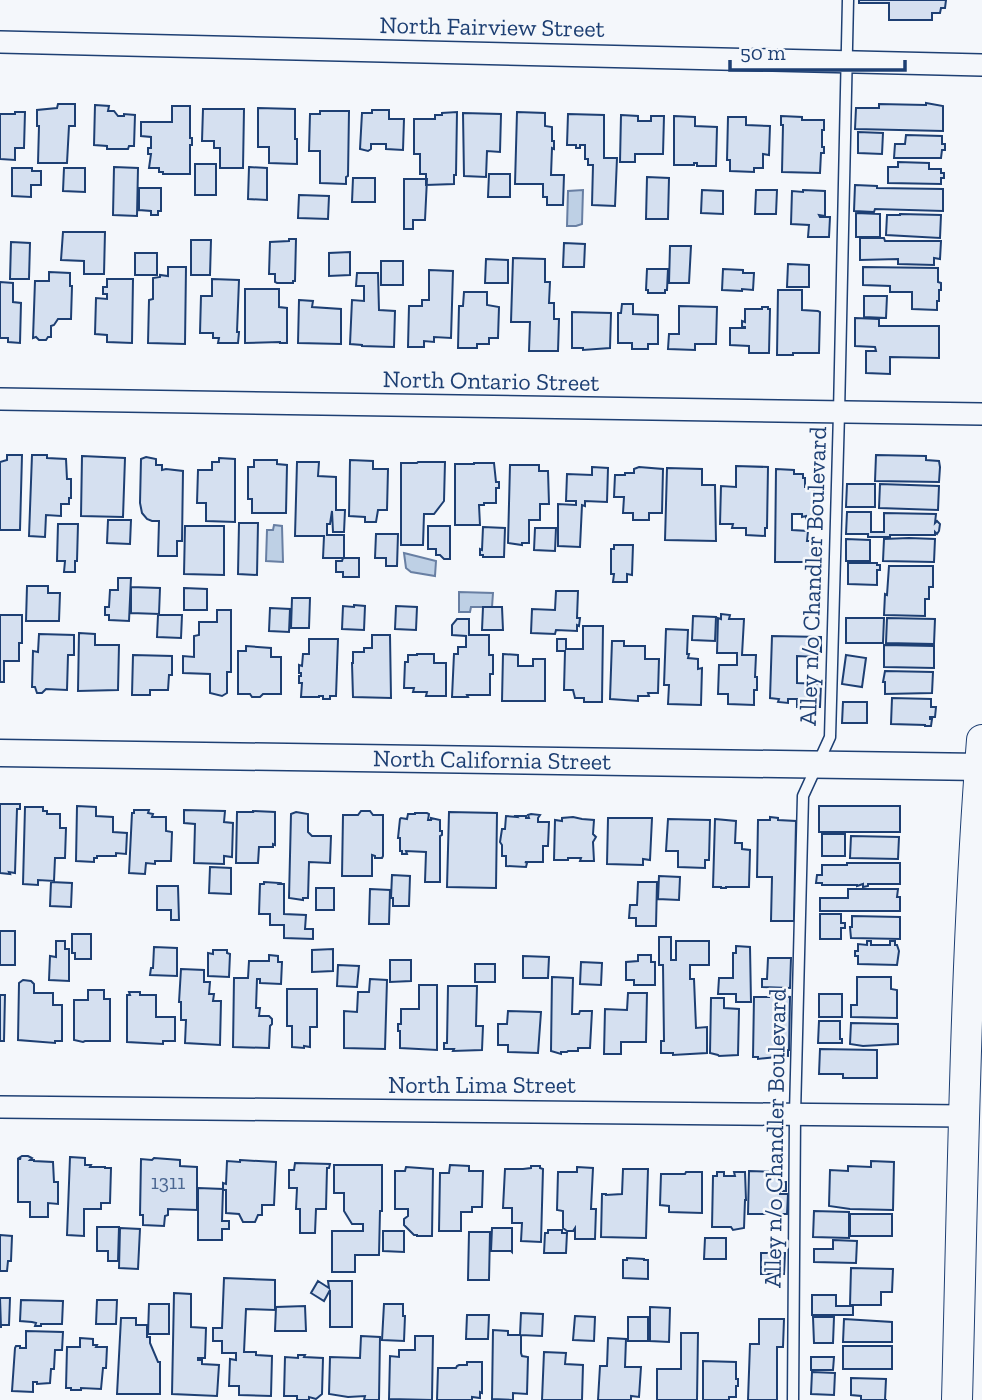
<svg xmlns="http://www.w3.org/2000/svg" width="982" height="1400" font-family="'Zilla Slab',serif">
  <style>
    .water { fill: #bed0e5; stroke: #687fa3; stroke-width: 2 }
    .building { fill: #d5e0f0; stroke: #1d3f73; stroke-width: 2 }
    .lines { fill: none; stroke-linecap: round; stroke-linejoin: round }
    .service-casing { stroke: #1d3f73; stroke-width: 13 }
    .minor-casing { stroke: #1d3f73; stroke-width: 24 }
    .tertiary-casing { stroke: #1d3f73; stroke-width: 29 }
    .secondary-casing { stroke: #1d3f73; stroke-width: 32 }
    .service { stroke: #f4f7fb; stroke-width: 10 }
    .minor { stroke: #f4f7fb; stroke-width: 21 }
    .tertiary { stroke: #f4f7fb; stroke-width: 26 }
    .secondary { stroke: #f4f7fb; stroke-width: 30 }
    .labels { text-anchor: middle; stroke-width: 5; stroke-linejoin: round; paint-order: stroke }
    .number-label { font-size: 21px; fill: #4b6792 }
    .street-label { font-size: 24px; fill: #1d3f73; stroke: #f4f7fb }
  </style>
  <rect width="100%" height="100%" fill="#f4f7fb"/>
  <!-- water -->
  <path class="water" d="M583 190 582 224 576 226H567L568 191Z
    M274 525 282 526 283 562 266 561 267 530H273Z
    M404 553 436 561 435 576 411 572 406 568Z
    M459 592 493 593 492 607H471L470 612H459Z"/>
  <!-- building -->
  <path class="building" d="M859 0H946L945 8H941L940 13H932V20H889V3H859Z
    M926 103 943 106V131L855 129 856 108H879V104L926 105Z
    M58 104H75V126H69L67 163H38L39 126H37V110L57 108Z
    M95 105 109 106 108 111H114L118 116H124V114L135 115 134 146H129L128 149H107V146L94 145Z
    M172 106H190V138H192V145H190V174H163V172H159V168H149L151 154H148V148H151V137L141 136V122H172Z
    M258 108 295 109V139H297V164L269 163V147H258Z
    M203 109H244L243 168H220V148H214V141H202Z
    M372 110H389V119H404L403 150 386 149V144H371V149L368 151 360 149 362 113H372Z
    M320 111H349L348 176 346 177V184L320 183V151H309L310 114H320Z
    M15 112H25L24 148H15V160L0 159V114H15Z
    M457 112 456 175H454V184L426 185V174H420V154H414V119H435V115H442V113Z
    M517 112 545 113V126L552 127V141H554V149L552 148 551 175H564L563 205H547V197H543V184H515Z
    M463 113 501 114 500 152 487 151 486 177 464 176Z
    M568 114 604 115V158H617L615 206 592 205 593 165H588V159H585V145H580V148H576V145H567Z
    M621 115 638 116V121H651V116H664L663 154H635V162H620Z
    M674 116 695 117V126L717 127 716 166H697V163H694V165H674Z
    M781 116 802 117V120H824V130H822V147H824V153H821L820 173 782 172 783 125H781Z
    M728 117H746V125L770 126 769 155 763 154V168H754V172L730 171V160H727Z
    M858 132 883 133 882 154 858 153Z
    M906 135 942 136V144H945V150H942L941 158H894L895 144H905Z
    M898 162 929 163V169H941V173H944V178H941V184L888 183V167H898Z
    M195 164H216V195H195Z
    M114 167 138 168 137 216 113 215Z
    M249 167 267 168V200L248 199Z
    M12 168H32V171H41V185H31V197L12 196Z
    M64 168H85V192L63 191Z
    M489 174H510V197H488Z
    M647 177 669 178 668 219H646Z
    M353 178H375V202H352Z
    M404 179H427L425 220H413V229H404Z
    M855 185 877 186V188L943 189V211L875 209 874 212 854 211Z
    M139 188H161V211H158V215H151V211L139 210Z
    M702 190 723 191V214L701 213Z
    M756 190H777L776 214H755Z
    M803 190 825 191V216L819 215 820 217H830L829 237H808L809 225 791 224 792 191 803 192Z
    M299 195 329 196 328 219 298 218Z
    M856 213 880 214V237H856Z
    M900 214 941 215 940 238 886 235 887 215H900Z
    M63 232H105L104 274H84V261L61 260Z
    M860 238H884L885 241H941L940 259 934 258V265L898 264V259L860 260Z
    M289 239H296L295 281H293V283H277L275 282V274H269L270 242 289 241Z
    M191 240H211L210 275H191Z
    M11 242 30 243 29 279H10Z
    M564 243 585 244 584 267H563Z
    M670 246H691L689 283H669Z
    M350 252V275L329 276V253Z
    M135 253H157V275H135Z
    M513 258 545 259V282H550L549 303H554V319H559L558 351H529L530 322H511Z
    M486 259 508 260V283H485Z
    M381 261H403V285H381Z
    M788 264 809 265V287H787Z
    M168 267H186L185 344 148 343 149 300 153 299V278L160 277V275L168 276Z
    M863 267 938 268V282L941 283V290H939V301H937V310L912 309V292H890V286L863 285Z
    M647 269H668L667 290H665V293H648V290H646Z
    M723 269 743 270V273H754L753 290 742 289V291L722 290Z
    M429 270 453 271 451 338 434 337V342L424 341V347H408L409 306H422V300H429Z
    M49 272 70 273V286H72L71 319H58L54 325 51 326V337H48L46 340H39L36 337 33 338 35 281H49Z
    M357 273H378L379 310 395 311 394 347 362 346V345L350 344 352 300 364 301V286H356Z
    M107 279H133L132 343 107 342V335L95 334 96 298 107 299V294H103V287H107Z
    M212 279 239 280 237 332H239L238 343H218L219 338H213V333H200L201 296H212Z
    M0 282 13 283V302L21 303 20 343 8 342V338H0Z
    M245 289H279V307L287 308V343H280V342L245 343Z
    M778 290H802V310L818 311 820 312 819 353H793V355H777Z
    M464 292H487V305L499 307 498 338H489V344H477V348H458L459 306H463Z
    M864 296H887L886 318 864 317Z
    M299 300 313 301 312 307 341 309V344L298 343Z
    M622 304H633V314L658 315V344H648V349H632V343H618V313H621Z
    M679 306 717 307 716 344H695V350L668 349 669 334H679Z
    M762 307H768V309H770L769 353H749V346L730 345V328H745V327H742V321L745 322V309H762Z
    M572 312 611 313 610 348 583 350V348H572Z
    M855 318 879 319V326H939V358L890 357V374L866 373V351H876L875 347 855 346Z
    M7 455H22L20 530H0V462L7 460Z
    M32 455H47V458L66 459 67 479H71V498H69V504H61V516L46 515 45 537 29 536Z
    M876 455 926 456V460L939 461 940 467 939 482 875 481Z
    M82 456 125 458 123 517 81 516Z
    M146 457 156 459V465H162V470L166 469 183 471 182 541H177V556H158L159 521H152L147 519 142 513 140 503 141 459Z
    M219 458 235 459V522L206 521V503H197L198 470H212V462H219Z
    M254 460H277V464L287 465 286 513H252V499H248V467H254Z
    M350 460 373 461V469H388L387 510H378L376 522H365V517L349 516Z
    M297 462H319L318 476 336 477V510H345L344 532H333L332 511 330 524H327V535H344V558H359V577H343V572H336V561H342L343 558H323L324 536H295Z
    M418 462H445L444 501 434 514H424L423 545H401V463H417Z
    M474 463H494L496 482H499V488H496V503H484V505H479L480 525H455V464H474Z
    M510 465H539V471H548L549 504H540V520H529V543H522V545L508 543Z
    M736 466 768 467 767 528H765V536L746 535V528H732L733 524H720L721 486 736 487Z
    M592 467 608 468 607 502 585 501V506L582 505 580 547 558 546V504L576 505V501H566L567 474 592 475Z
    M639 467 663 469 662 513H649V520H633V513H623L624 497H614L615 475H625V473H634V469Z
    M667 468 702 469V485H715L716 541 665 540Z
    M776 469 794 470V474H803V478H805V487H814L813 517H810V519H806V516L802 517V514H792V530L808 531 807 541H813L812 562H775Z
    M847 484H875V507H846Z
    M880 484 939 486 938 510 879 508Z
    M847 512H871V532H884V513L936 514 935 523 937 521 940 524 939 531 937 534 935 532V535H890V537H868V534H846Z
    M108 520H131L130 544 107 543Z
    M239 523H258L257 575 238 574Z
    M58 524H78L77 561H75V572H64L65 561H57Z
    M185 526H224V575L184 574Z
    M428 526H450V559H444L440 555H436V549H428Z
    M483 527 505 528 504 557H483V555H480V549L482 550Z
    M535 528H556L555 551 534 550Z
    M376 534H398L397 566H386V558H375Z
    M909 538 935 539 934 562 883 561 884 539Z
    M846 539 870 540V561H846Z
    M614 545H633L632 575 627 574V582H613L614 574H611V549H614Z
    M848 563H877V565H880V570H877V585L848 584Z
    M889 566H933V587H929V599H925V616L884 615 885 594 887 595Z
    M118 578H131L129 621 109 620V615H105V607H109L110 590H118Z
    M27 586H48V593H60L59 621H26Z
    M131 587 160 588 159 614 131 613Z
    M184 588 207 589V610H184Z
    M556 591H578L577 618H580L579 626 577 625V631L556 630 555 634 531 633 532 609 555 610Z
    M292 598H310L309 628H291Z
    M354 605 365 606 364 630 342 629 343 606 354 607Z
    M396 606 417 607 416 630 395 629Z
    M483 607H502L503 630H482Z
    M270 608 290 609 289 632 269 631Z
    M217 610H231V672H227V693L222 696 210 693V674L183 673V656L194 657V636L199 635V622H217Z
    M721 614 730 615 729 619H744L742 655H756L755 677H757V690H754V705L728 704V694H718L719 665H737V653H717L718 618 721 619Z
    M0 615H22V643H19V661H4V682H0Z
    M158 615H182L181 638 157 637Z
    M693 616 716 617 715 641 692 640Z
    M846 618H884L883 643H846Z
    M887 618 935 619 934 644 886 643Z
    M457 619H469V635H489V655H493V674H490V695H467L468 697H452L454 654H458V647H466V636L452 635V625Z
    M583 626H603L602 702H584V698H575L573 690H564L565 651H557V639H566V649H583Z
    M666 629 688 630 687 654H689L688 658 698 659V669L702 668 701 705 668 704 669 685H664Z
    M79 633 95 634V645H119L118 690 78 691Z
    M39 634 74 635V655H68L67 690 46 689 42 693H37L35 687H32L33 651 38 652Z
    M372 635H390L391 698 353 697 352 663H353V652H364V648H372Z
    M772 636 821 637V652H817V657L797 656V683L821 684 820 707H797V699H788V703L778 702 779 699 770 698Z
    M309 639H338L336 696H330V699H323V696H319V697H301L302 683H299V676H301V673H299V665L302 666 303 654H309Z
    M612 641H624V646H645V659H659L658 693H648L649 696H638V701L610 699Z
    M884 645 934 646V668L884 667Z
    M246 646 271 648V657H281V694H263L260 697H252L250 694H238V651H246Z
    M417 654H434V663H446V696H426L427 692H413L414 688H404L405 662H408V655H417Z
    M503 654 518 655V666H533V659H545V701H502Z
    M133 655 172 656V675H169L168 690H150V695H132Z
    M846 655 866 658 862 687 842 684Z
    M885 671 933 672 932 693 885 694V682H883Z
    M892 698 931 699V707H936L935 717H930V719H932L931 726H925V725L891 724Z
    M843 702H867V723H842Z
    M0 804H20V809H17L15 873 9 872 10 874 0 873Z
    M77 806 96 807V816L113 817V832L127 833 126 854 116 853V856H97V858H94V862L76 861Z
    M819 806H900V832H819Z
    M25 807H43V811H47V814H60V828H66L65 858H55L54 881 38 880V885L23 884Z
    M134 810H149L148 813 153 814 152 817H166V831L172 832 171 861H155V864L146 863 145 874 129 873 132 813H134Z
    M184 810 225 811 224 822 233 823 232 857 224 856V864L194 863 195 824 184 823Z
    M253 811 275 812V845L273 844V847H259L258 863H236L237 812H253Z
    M361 811H370L373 815H383V856L382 858H375V856L372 855V876H342L343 815H358Z
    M296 812 308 814V832L312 836H331L330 863 309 862 308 898H303V900L289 898 291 814Z
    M449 812 497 813 496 888 447 887Z
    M415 813H427L429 814 428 820H431V818L440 820V831H442V835L440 836V882H425L426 852 406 851 407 854H402V851H400V838H398L400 819 401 818 407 819 408 814H415Z
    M531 814 540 815 538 818V822H549L548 846H543V862H525L527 863 526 867 506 866V856H502V845L500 842 502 829H505L506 816 517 817 516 816H526V818H529L528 815Z
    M573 817 582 819 594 820 593 834 596 837 593 842 594 861H580L581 858H568V860H554L555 820 562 821V818Z
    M770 817 778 818V820L796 821 794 921H771L772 877H757L758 820H770Z
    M608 818H652L650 860 643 859V865L607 864Z
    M668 819 710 820 709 860H705V868L678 867V851H666Z
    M715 819 736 821 735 843H742V849L750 850 749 887H726V888H721V887H713Z
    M822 834H845V856H822Z
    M851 836 899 837 898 859 850 858Z
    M847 863H900V884H868V886L863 887V884L857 886V885H822V883H816L817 875H822V865H847Z
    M210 867 231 868V894L209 893Z
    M392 875 410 876 409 906H393V898H391Z
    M659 876 680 877 679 900 658 899Z
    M51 882 72 883 71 907 50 906Z
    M264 882 280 883 279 884H284V914L306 915 305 929H313V939L284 938V925H270V914H259L260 884H264Z
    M638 882H657L656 926H636V918H629L630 905H637Z
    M157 886H178L179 920H171V910H157Z
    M316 888H334V910H316Z
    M370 889 390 890 389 924H369Z
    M848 889H898L897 897H900V911H820V898H848Z
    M820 914H841V923H845V928H841V939H820Z
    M852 916 900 917V939L851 938 850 927H852Z
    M0 931H15V965H0Z
    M72 934H91V959H75V953H72Z
    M659 937H671V960H676V941H709V965H690V979H694L696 1028 707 1027V1053L673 1055V1053H661V1041H664L663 965H659Z
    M56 941H65V949H69V981L49 980 50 956 56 957Z
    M867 941H871V945H890V941H895V945H897L899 951 897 965 858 964V956H855V951H858V944L867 945Z
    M736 946 750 947 751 1002H736V994H718L719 978H733V953H736Z
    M154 947 177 948V976L150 975 151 968H153Z
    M333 949V971L312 972V950Z
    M213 950H227V953L230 954 229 977 208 976V953L213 954Z
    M269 955 278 956V962H282L281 984 260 983V979H257L256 1008H260L259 1016H269L272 1019V1024L270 1026 269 1048 233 1047 234 978H248L249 961H269Z
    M638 955H651V962H655V985H634V980H626V962L638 961Z
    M523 956 549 957 548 978H523Z
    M768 958H791L790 988 762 987V979H767Z
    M390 960H411V981L390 982Z
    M581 962 602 963 601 985 580 984Z
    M475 964H495V982H475Z
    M338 965 359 966 357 987 337 986Z
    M181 969 204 970V982H210L209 994H214L213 1001H221L220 1045 185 1043 186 1020H181V1002H179Z
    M552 977 573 978 572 1014H579L580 1011H592L590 1048H578V1051H568L567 1052H561V1054L551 1051Z
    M857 977H891V989L897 990V1018L851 1017V1005H857Z
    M370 979 387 980 385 1049 344 1048V1011L357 1012 358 992H369Z
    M23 980 31 981 34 984V993H53V1005H62V1041H55V1043L18 1040 19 983Z
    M419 985H437V1050L400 1048V1031H398V1024H401V1009H419Z
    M448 986H477L476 1026H483L482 1050 453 1051 454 1049H444V1043H447Z
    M287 989H317V1027H310V1047L304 1046V1048L292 1047V1026H287Z
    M88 990H104V999H110V1041H85L83 1042 74 1040V1000H88Z
    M129 992H140V995H156V1017H175V1041H163V1044L127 1042V995H130Z
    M628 993H647L646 1042H621V1054H604L605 1009 627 1010Z
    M819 994H842V1017H819Z
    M0 995H5L4 1041H0Z
    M769 995 790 997 789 1050H788V1056L777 1055V1057L758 1059V1057H753L754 997H769Z
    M711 998H724V1008L739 1009 738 1055 719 1056 718 1055 710 1053Z
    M508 1011 541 1012 538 1053 508 1052V1045H498V1024H507Z
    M819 1021H840V1039H842V1043H818Z
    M851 1023 898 1024V1044L863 1046 850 1044Z
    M820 1049 877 1050V1078H843V1074H819Z
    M22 1156H28L32 1158 30 1160H34V1161L53 1162 54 1182H58V1204L48 1203V1217H30V1202H18V1159H21L19 1158Z
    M70 1157 85 1158V1165H91L90 1167H105V1168H111L110 1203H101V1209H84V1236L67 1235Z
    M154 1158 180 1160V1166L197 1167V1210L168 1209V1215L165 1216 164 1226 143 1225V1215H140L141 1159 152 1160Z
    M240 1160 276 1162 274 1205H262V1215H258L255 1222H243L239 1214 226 1213V1190H223V1183L226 1184 227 1161 240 1162Z
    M871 1161 894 1162 893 1210 850 1209 829 1206 830 1170 848 1171V1166L871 1167Z
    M295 1163 330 1164 329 1168H327L326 1209H316L315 1233H300V1209H296L297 1188H289V1170H294Z
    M334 1165H382V1211H380L379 1255H355V1272H332V1231H363V1224H352L344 1211V1193H334Z
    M450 1165 469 1166V1171H483L482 1207H472V1212H461V1231H439L440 1173H449Z
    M531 1166H540V1168L543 1169 541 1242 521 1241 522 1223H512V1208H503L505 1169H523L531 1168Z
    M406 1167 433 1169 432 1236H417V1235H414L404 1225V1219L408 1216V1209H395V1171H405Z
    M577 1167 593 1168 591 1209H596L595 1239H575V1228L573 1231H567L563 1228V1211L557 1210 558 1172H577Z
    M623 1169H648L646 1238 601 1237 602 1194H606V1195L622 1194Z
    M749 1171 781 1172V1182H786V1191H780V1194H788L787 1214H748Z
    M686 1172H702V1213L669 1212V1206L660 1205 661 1174H685Z
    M717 1172H724V1176H735L734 1172H745L746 1200H745L744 1228 733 1230 731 1227H712L713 1176H717Z
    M198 1188 223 1189 222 1221H229V1229H222V1240H198Z
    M814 1211 849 1212V1238L813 1237Z
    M850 1214H892V1236H850Z
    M97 1227H119L118 1261H108V1251H97Z
    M120 1228 140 1229 138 1269 119 1268Z
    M492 1228H512V1252L511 1251H491Z
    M548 1230H562V1233H567L566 1253H544L545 1233H548Z
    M383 1231H404V1252L383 1251Z
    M469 1232H490L489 1280H468Z
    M0 1235 12 1236 11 1261H8L7 1271H0Z
    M705 1238H726V1259H704Z
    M833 1240 857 1241 856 1263 814 1262V1249H833Z
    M761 1253H785L784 1274H761Z
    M627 1258 644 1259V1260H648V1279L623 1278V1260H627Z
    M851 1268 893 1269 892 1292H881V1305H850Z
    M224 1278 275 1280V1310L246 1309 244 1352H256V1355L272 1356 271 1396 239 1395V1386H229L230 1359 236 1360V1353H222V1341H213V1328H222Z
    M318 1281 329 1288 328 1281H352V1327H330V1290L324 1301 311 1293Z
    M174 1293 191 1294V1327L206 1328 205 1358H198V1360H202V1364L219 1365 217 1396 172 1394Z
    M812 1295H836V1306H853V1315H812Z
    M0 1298H10L9 1325H1V1328Z
    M21 1300 63 1301 62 1324H41V1326H35L36 1323 32 1322 20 1321Z
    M97 1300H117L116 1324H96Z
    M149 1304H169V1334H148Z
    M384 1304H403V1316H405L404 1341 382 1340Z
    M305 1306 306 1331H275L276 1307Z
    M650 1307 670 1308 669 1342 650 1341Z
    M521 1313 543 1314 542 1336 521 1335V1353L522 1356 528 1357 527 1394 513 1393V1400L492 1399 493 1330 508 1331V1335H520Z
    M467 1315H489L488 1339H466Z
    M575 1316 595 1317 594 1341 573 1340Z
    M628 1317H648V1341H628Z
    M813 1317H834L833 1343H814Z
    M121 1318H136V1325H147V1337H150V1343L158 1362H160V1394H117Z
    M759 1319H784L783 1347H777V1400H748L750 1344H759Z
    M844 1319 892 1322V1342H843Z
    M26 1331 63 1332 62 1350H55L54 1369H51L50 1383 37 1384V1382H33V1392L12 1391 15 1348 16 1346H20V1348H26Z
    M681 1333H698L697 1400H657V1369H681Z
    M361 1336 380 1337 379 1400H364L365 1396 348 1397 329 1394 330 1357 360 1358Z
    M415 1336H433L432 1400 389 1399 390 1356 399 1357V1350H415Z
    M80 1338 93 1339V1345H97L96 1347H107L106 1368H103L101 1389 81 1388V1390H71V1388H66L67 1347H80Z
    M608 1338 626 1339 625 1367H641L639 1397 631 1396V1400H598L600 1366H607Z
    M843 1346H892V1369H843Z
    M544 1352 566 1353 565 1364 583 1365 582 1400H542Z
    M298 1355H305L304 1357 323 1358 322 1394 316 1399 309 1397V1400H297V1396H284L285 1357 298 1358Z
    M811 1357H834L833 1370H811Z
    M703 1361 736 1362V1379H738V1386H736V1397H729V1400H703Z
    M467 1362H482V1393L480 1392V1398L472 1397V1400H437L438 1368H456L457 1366 459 1365H467Z
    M812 1372 835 1373 834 1395 811 1394Z
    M851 1378 886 1379 885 1400H887H861V1396L851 1395Z"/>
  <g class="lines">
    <!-- service casing -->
    <g class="service-casing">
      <path id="service" d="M793 1400 795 1114 803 796 830 737 839 413 848 0"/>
    </g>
    <!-- minor casing -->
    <g class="minor-casing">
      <path id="minor" d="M0 42 982 65
        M0 399 982 414
        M0 1107 964 1116"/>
    </g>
    <!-- tertiary casing -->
    <g class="tertiary-casing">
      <g id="tertiary">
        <path id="s1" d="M0 753 982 767"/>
      </g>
    </g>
    <!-- secondary casing -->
    <g class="secondary-casing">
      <path id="secondary" d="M957 1400C963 1180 965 960 982 740"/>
    </g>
    <!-- service -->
    <use href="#service" class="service"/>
    <!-- minor -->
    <use href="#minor" class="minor"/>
    <!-- tertiary -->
    <use href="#tertiary" class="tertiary"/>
    <!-- secondary -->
    <use href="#secondary" class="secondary"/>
  </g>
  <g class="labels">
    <!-- number labels -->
    <g class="number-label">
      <text x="168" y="1189">1311</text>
    </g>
    <!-- street labels -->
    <g class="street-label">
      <text transform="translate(492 27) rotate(1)" y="8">North Fairview Street</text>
      <text transform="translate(491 381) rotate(1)" y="8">North Ontario Street</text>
      <text transform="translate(813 576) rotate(-88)" y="8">Alley n/o Chandler Boulevard</text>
      <text dy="8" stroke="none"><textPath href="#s1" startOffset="492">North California Street</textPath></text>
      <text x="482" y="1093">North Lima Street</text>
      <text transform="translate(775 1138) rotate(-89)" y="8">Alley n/o Chandler Boulevard</text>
    </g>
  </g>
  <!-- scale -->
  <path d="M730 60v10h175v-10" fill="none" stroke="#1d3f73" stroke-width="3.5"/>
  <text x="740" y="60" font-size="21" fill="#1d3f73" stroke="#f4f7fb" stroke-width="5" paint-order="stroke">50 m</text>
</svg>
